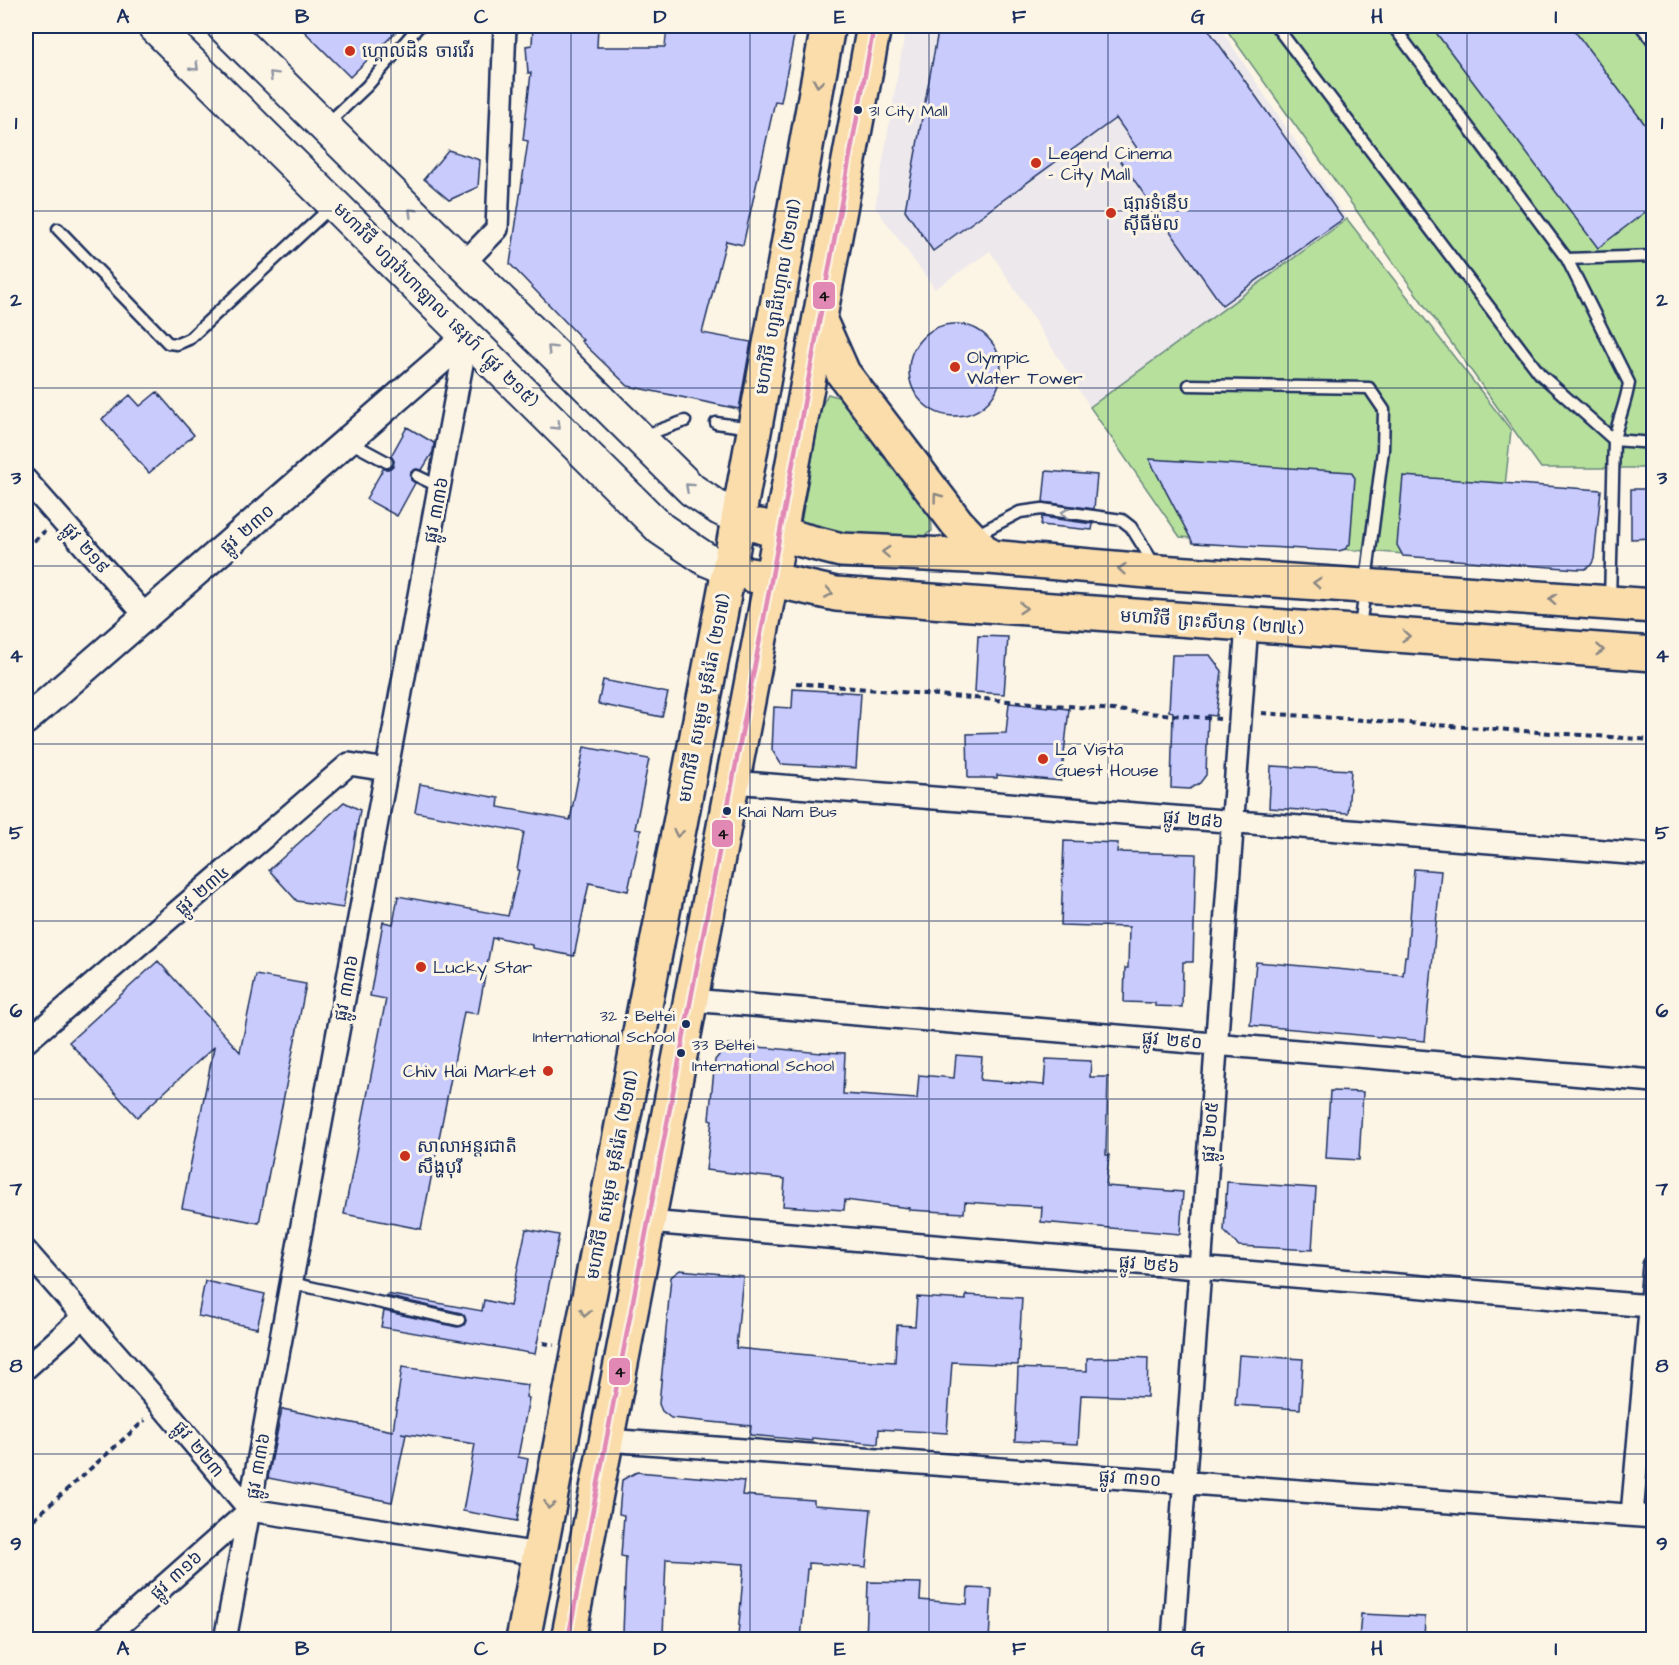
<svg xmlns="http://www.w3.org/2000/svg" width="1679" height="1665" font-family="'Architects Daughter','Noto Sans Khmer',sans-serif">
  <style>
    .built { fill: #ede8ec }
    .green { fill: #b7e09d; stroke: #69887e; stroke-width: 1.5 }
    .building { fill: #c9cbfd; stroke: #1b2f5e; stroke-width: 1.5 }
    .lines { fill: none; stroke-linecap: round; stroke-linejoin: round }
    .service-casing { stroke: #1b2f5e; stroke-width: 15 }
    .minor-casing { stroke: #1b2f5e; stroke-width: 26 }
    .tertiary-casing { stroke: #1b2f5e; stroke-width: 32 }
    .secondary-casing { stroke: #1b2f5e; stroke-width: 36 }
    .primary-casing { stroke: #1b2f5e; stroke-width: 38 }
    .path { stroke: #1b2f5e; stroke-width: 4; stroke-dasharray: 6 4.5; stroke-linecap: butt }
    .service { stroke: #fcf5e5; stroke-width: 10 }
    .minor { stroke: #fcf5e5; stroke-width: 21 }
    .tertiary { stroke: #fcf5e5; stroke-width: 27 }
    .secondary { stroke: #fcf5e5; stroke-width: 32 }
    .primary { stroke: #faddab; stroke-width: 33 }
    .bus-1-casing { stroke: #fcf5e5; stroke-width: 9 }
    .bus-1 { stroke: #e188b4; stroke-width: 4.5 }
    .oneway { stroke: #8c92a2 }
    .oneway2 { stroke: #8a8684 }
    .grid { fill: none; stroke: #1b2f5e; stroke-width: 1.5; stroke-opacity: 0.55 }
    .poi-dot { fill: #c8321e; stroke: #fcf5e5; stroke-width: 2 }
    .bus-dot { fill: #1b2f5e; stroke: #fcf5e5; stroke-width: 2 }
    .labels { text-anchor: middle; stroke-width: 6; stroke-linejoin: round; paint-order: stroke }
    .bus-label { font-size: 16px; fill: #1b2f5e; stroke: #fcf5e5; text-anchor: start }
    .poi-label { font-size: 18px; fill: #1b2f5e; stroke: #fcf5e5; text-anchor: start }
    .street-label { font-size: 18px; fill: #1b2f5e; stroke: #fcf5e5 }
    .line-badge { stroke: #fcf5e5; stroke-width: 2 }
    .pale-badge-label { font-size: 16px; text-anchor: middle; font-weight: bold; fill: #111 }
    .neatline { fill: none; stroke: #1b2f5e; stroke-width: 2 }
    .grid-label { font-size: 20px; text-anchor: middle; font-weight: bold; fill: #1b2f5e }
  </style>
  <rect width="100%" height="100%" fill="#fcf5e5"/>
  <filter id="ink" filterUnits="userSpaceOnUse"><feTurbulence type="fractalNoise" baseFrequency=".0167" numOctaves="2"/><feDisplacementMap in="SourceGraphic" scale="12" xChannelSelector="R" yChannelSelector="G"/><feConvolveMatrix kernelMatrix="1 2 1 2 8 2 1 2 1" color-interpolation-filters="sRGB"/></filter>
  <g filter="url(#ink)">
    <!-- built -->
    <path class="built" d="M906 26H1219L1347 219 1090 407 990 251 935 289 875 207Z"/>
    <!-- green -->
    <path class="green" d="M1224 26H1653L1654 432 1648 468H1541Z
      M1347 219 1511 430 1497 561 1180 537 1090 407Z
      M828 394 841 398 931 516 932 531 917 540 853 535 801 523 821 407Z"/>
    <!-- building -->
    <path class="building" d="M299 26H402L350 77Z
      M533 26H598L597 47H665L667 26H796L781 102 775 101 743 245 726 241 702 333 751 342 739 409 628 386 581 341 583 340 510 264 528 141 523 140 531 73H528L526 46 532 45Z
      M939 26H1206L1343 219 1222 305 1120 160 1137 148 1116 118 933 251 905 210Z
      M1431 26H1571L1653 135V206L1598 248Z
      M448 150 480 160 478 187 449 200 424 179Z
      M909 370a46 46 0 1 1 92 0a46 46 0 1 1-92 0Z
      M157 392 194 435 149 473 102 419 130 395 140 406Z
      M407 427 434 443 433 452 422 470 416 469 411 472V480L415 483 397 516 366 499 383 469H388L393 466 394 461 391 456Z
      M1149 459 1351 472 1355 478 1350 544 1345 549 1339 551 1193 543Z
      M1046 471 1097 475 1094 509 1043 502Z
      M1403 476 1601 490 1594 559 1591 565 1585 569H1578L1403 556 1397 545Z
      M1631 489H1653V538L1631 539Z
      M1042 517 1093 524 1092 530 1041 525Z
      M978 636 1008 637 1004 694 975 692Z
      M1172 655H1210L1222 671 1216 716 1208 715 1206 775 1200 783 1190 789 1171 788 1173 712 1169 711Z
      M603 680 668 693 662 717 598 704Z
      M793 689 861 693 856 768 781 764 772 750 774 707 792 708Z
      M1009 703 1069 709 1061 781 997 775V778H968L967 734 1006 733Z
      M584 747 649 759 635 829 641 830 628 891 589 883 574 956 532 948V945L496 937V939L492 938 478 1014 464 1012 421 1229 344 1214 386 999 370 996 383 922 393 924 398 896 508 916 519 870H517L524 832 415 812 420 784 499 798 498 807 570 820Z
      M1271 766 1351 770 1348 813 1269 808Z
      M344 802 360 810 343 908 297 901 269 870Z
      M1064 841 1118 843 1117 852 1196 854 1193 962H1183L1182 1007 1155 1006V1003L1124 1002 1125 968H1128L1129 927 1061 925Z
      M1414 869 1441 871 1425 1041 1250 1025 1256 962 1403 975 1405 956H1407Z
      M158 961 240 1052 256 975 306 984 259 1223 182 1208 214 1047 137 1117 69 1042Z
      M728 1044 821 1053V1052L845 1053 843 1094 917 1099 919 1075 954 1078 956 1055 982 1057 980 1080 1044 1085 1046 1059 1091 1061 1090 1077H1108L1106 1155H1109L1106 1186 1183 1192 1180 1234 1041 1222 1042 1207 965 1202 964 1213 909 1210V1208L845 1200 844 1210 783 1206 785 1179 706 1170 712 1120 709 1119 715 1060Z
      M1330 1091 1363 1092 1359 1160 1326 1158Z
      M1227 1182 1316 1188 1312 1250 1239 1246 1224 1231Z
      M526 1229 559 1235 535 1354 381 1327 384 1311 457 1327 464 1325 466 1321 464 1315 461 1313 386 1296 387 1294 482 1311 484 1300 510 1306Z
      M680 1270 743 1276 736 1348 859 1360 895 1362 897 1325 915 1326 917 1297 966 1300V1295L1022 1298 1018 1365 952 1362 947 1433 879 1429 878 1444 812 1438V1441L750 1435 751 1426 671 1418 662 1411 659 1404 671 1277Z
      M205 1281 265 1294 257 1328 198 1316Z
      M1239 1355 1303 1359 1300 1409 1235 1405Z
      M1128 1357 1148 1358 1147 1397 1081 1395 1078 1444 1015 1441 1018 1368 1087 1371V1358Z
      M402 1367 528 1385 526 1397 529 1398 518 1457 528 1459 517 1521 463 1511 475 1444 401 1433 406 1434 392 1502 268 1478 282 1409 393 1431Z
      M637 1472 744 1481 742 1495 814 1500V1505L871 1509 866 1567 809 1563V1569H807L801 1640H783L738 1636 744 1564 666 1559 663 1635 623 1633 626 1557 621 1556 624 1515 619 1514 622 1480Z
      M868 1582 921 1583 920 1600 967 1604 968 1588 992 1589 989 1640H866Z
      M1361 1614 1425 1617 1424 1640H1359Z"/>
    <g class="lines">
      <!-- service casing -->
      <g class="service-casing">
        <path id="service" d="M1276 26 1540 374 1614 440 1654 443
          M1393 26 1567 259 1629 383C1626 403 1618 420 1614 440L1610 601
          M1641 26 1654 42
          M1399 34 1410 26
          M327 124 367 86 419 26
          M58 229 168 343 177 344 189 339 332 206
          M1567 259 1654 256
          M1189 385 1369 388 1384 410 1383 450 1360 628
          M716 423 751 428
          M645 439 654 432 685 421
          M348 441 387 462
          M417 476 440 487
          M974 536 1020 512 1042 509 1122 520 1131 527 1156 567
          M291 1283 459 1320"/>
      </g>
      <!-- minor casing -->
      <g class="minor-casing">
        <path id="minor" d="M464 263 497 229 505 26
          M26 480 146 616
          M732 782 1654 855
          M691 1000 1654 1081
          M26 1042 349 764 387 770
          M648 1222 1650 1306
          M26 1251 162 1406 250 1510 539 1554
          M26 1368 83 1317
          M606 1440 1654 1517
          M1632 1515 1654 1266
          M103 1640 250 1510
          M225 1640 467 337
          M1173 1640 1247 624"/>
      </g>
      <!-- tertiary casing -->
      <g class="tertiary-casing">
        <path id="tertiary" d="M26 720 467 337"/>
      </g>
      <!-- secondary casing -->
      <g class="secondary-casing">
        <path id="secondary" d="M154 26 661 529 707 560 729 569
          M223 26 692 490 720 509 738 518"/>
      </g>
      <!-- primary casing -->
      <g class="primary-casing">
        <path id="primary" d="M820 321 843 373 957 523 989 557
          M760 526 802 540 841 550 989 557 1159 572 1654 606
          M751 575 836 594 1654 654
          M523 1640 729 569 828 26
          M568 1640 771 581 874 26"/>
      </g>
      <!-- path -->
      <path class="path" d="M26 548 45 531
        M796 683 1220 719
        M1262 713 1654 740
        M543 1343 554 1345
        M26 1526 145 1420"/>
      <!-- service -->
      <use href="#service" class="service"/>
      <!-- minor -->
      <use href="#minor" class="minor"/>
      <!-- tertiary -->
      <use href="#tertiary" class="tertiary"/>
      <!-- secondary -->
      <use href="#secondary" class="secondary"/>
      <!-- primary -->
      <use href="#primary" class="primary"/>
      <!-- bus-1 casing -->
      <g class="bus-1-casing">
        <path id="bus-1" d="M568 1640 771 581 874 26"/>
      </g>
      <!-- bus-1 -->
      <use href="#bus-1" class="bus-1"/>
    </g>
    <!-- one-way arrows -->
    <defs><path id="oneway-chevron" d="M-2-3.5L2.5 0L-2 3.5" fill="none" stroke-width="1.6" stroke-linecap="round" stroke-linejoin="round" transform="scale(1.5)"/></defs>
    <g class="oneway">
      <use href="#oneway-chevron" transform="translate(195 67) rotate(45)"/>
      <use href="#oneway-chevron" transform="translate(273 75) rotate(-135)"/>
      <use href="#oneway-chevron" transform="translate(412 212) rotate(-135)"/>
      <use href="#oneway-chevron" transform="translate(551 349) rotate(-135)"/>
      <use href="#oneway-chevron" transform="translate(557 426) rotate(45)"/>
      <use href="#oneway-chevron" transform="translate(689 487) rotate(-138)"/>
      <use href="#oneway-chevron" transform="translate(1065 513) rotate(-172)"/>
    </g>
    <g class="oneway2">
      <use href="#oneway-chevron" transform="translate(818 83) rotate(100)"/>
      <use href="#oneway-chevron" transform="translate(937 497) rotate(-127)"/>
      <use href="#oneway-chevron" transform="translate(886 552) rotate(-177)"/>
      <use href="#oneway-chevron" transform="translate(1122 569) rotate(-175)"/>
      <use href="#oneway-chevron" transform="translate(1317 583) rotate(-176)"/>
      <use href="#oneway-chevron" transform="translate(829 593) rotate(11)"/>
      <use href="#oneway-chevron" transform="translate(1553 599) rotate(-176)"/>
      <use href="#oneway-chevron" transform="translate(1023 608) rotate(4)"/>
      <use href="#oneway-chevron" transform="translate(1406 636) rotate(4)"/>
      <use href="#oneway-chevron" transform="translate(1600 650) rotate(4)"/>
      <use href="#oneway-chevron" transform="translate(678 833) rotate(101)"/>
      <use href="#oneway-chevron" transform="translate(585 1313) rotate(101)"/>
      <use href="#oneway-chevron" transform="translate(549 1505) rotate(101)"/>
    </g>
  </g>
  <!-- grid -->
  <path class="grid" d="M212 26V1640M391 26V1640M571 26V1640M750 26V1640M929 26V1640M1108 26V1640M1288 26V1640M1467 26V1640M26 211H1654M26 388H1654M26 566H1654M26 744H1654M26 921H1654M26 1099H1654M26 1277H1654M26 1454H1654"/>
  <!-- markers -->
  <g class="poi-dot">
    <circle cx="350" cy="51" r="6"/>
    <circle cx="1036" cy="163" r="6"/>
    <circle cx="1111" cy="213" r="6"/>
    <circle cx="955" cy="367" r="6"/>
    <circle cx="1043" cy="759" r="6"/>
    <circle cx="421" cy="967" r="6"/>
    <circle cx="548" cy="1071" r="6"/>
    <circle cx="405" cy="1156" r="6"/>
  </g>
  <g class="bus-dot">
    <circle cx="858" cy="110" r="5"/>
    <circle cx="727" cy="811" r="5"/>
    <circle cx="686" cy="1024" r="5"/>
    <circle cx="681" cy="1053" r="5"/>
  </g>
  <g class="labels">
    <!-- bus labels -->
    <g class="bus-label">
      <text x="869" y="116">31 City Mall</text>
      <text x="738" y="817">Khai Nam Bus</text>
      <text x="675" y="1021" text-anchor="end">32 - Beltei<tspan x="675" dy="21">International School</tspan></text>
      <text x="692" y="1050">33 Beltei<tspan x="692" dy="21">International School</tspan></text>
    </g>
    <!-- poi labels -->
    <g class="poi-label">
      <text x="362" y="57">ហ្គោលដិន ចារវើរ</text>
      <text x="1048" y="159">Legend Cinema<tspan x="1048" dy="21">- City Mall</tspan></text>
      <text x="1123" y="209">ផ្សារទំនើប<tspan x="1123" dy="21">ស៊ីធីម៉ល</tspan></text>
      <text x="967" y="363">Olympic<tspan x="967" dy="21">Water Tower</tspan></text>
      <text x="1055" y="755">La Vista<tspan x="1055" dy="21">Guest House</tspan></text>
      <text x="433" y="973">Lucky Star</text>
      <text x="536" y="1077" text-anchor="end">Chiv Hai Market</text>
      <text x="417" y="1152">សាលាអន្តរជាតិ<tspan x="417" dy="21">សឹង្ហបុរី</tspan></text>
    </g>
    <!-- street labels -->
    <g class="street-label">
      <text transform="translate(778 297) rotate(-80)" y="6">មហាវិថី ហ្សាដឹហ្គោល (២១៧)</text>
      <text transform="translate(436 305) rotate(45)" y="6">មហាវិថី ហ្សាវ៉ាហាឡាល នេរុហ៍ (ផ្លូវ ២១៥)</text>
      <text transform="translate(436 510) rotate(-79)" y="6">ផ្លូវ ៣៣៦</text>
      <text transform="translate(247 529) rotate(-41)" y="6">ផ្លូវ ២៣០</text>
      <text transform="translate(86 548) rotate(49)" y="6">ផ្លូវ ២១៩</text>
      <text transform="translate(1212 622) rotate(4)" y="6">មហាវិថី ព្រះសីហនុ (២៧៤)</text>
      <text transform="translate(704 698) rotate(-79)" y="6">មហាវិថី សម្តេច មុនីរ៉េត (២១៧)</text>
      <text transform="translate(1193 819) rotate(5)" y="6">ផ្លូវ ២៨៦</text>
      <text transform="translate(202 890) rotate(-41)" y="6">ផ្លូវ ២៣៤</text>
      <text transform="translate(346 988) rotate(-79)" y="6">ផ្លូវ ៣៣៦</text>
      <text transform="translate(1172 1040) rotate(5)" y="6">ផ្លូវ ២៩០</text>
      <text transform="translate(1210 1132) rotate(-86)" y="6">ផ្លូវ ២០៥</text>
      <text transform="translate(612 1175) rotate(-79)" y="6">មហាវិថី សម្តេច មុនីរ៉េត (២១៧)</text>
      <text transform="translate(1149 1264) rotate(5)" y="6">ផ្លូវ ២៩៦</text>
      <text transform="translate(199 1449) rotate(50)" y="6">ផ្លូវ ២២៣</text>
      <text transform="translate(258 1466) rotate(-80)" y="6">ផ្លូវ ៣៣៦</text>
      <text transform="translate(1130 1478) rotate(4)" y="6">ផ្លូវ ៣១០</text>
      <text transform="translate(176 1575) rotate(-42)" y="6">ផ្លូវ ៣១៦</text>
    </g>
  </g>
  <g class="line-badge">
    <rect x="812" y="281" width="24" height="29" rx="6" fill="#e188b4"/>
    <rect x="711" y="819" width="23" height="29" rx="6" fill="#e188b4"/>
    <rect x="608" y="1357" width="23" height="29" rx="6" fill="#e188b4"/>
  </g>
  <g class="pale-badge-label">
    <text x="824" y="301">4</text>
    <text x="723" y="839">4</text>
    <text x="620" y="1377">4</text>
  </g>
  <!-- margin -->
  <rect width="1679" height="1665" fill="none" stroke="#fcf5e5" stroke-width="66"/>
  <rect x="33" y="33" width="1613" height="1599" class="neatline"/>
  <g class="grid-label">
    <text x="123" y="23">A</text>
    <text x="302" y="23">B</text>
    <text x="481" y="23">C</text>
    <text x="660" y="23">D</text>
    <text x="840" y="23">E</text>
    <text x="1019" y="23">F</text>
    <text x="1198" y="23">G</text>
    <text x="1377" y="23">H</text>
    <text x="1556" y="23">I</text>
    <text x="16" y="129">1</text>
    <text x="1662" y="129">1</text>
    <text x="16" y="306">2</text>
    <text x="1662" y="306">2</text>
    <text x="16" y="484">3</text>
    <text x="1662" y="484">3</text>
    <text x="16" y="662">4</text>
    <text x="1662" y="662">4</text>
    <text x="16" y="839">5</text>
    <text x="1662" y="839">5</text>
    <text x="16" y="1017">6</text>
    <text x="1662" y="1017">6</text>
    <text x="16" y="1195">7</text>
    <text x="1662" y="1195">7</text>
    <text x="16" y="1372">8</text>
    <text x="1662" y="1372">8</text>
    <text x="16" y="1550">9</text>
    <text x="1662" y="1550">9</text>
    <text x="123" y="1655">A</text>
    <text x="302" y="1655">B</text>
    <text x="481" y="1655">C</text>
    <text x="660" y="1655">D</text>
    <text x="840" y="1655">E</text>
    <text x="1019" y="1655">F</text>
    <text x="1198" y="1655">G</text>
    <text x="1377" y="1655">H</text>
    <text x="1556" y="1655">I</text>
  </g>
</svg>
